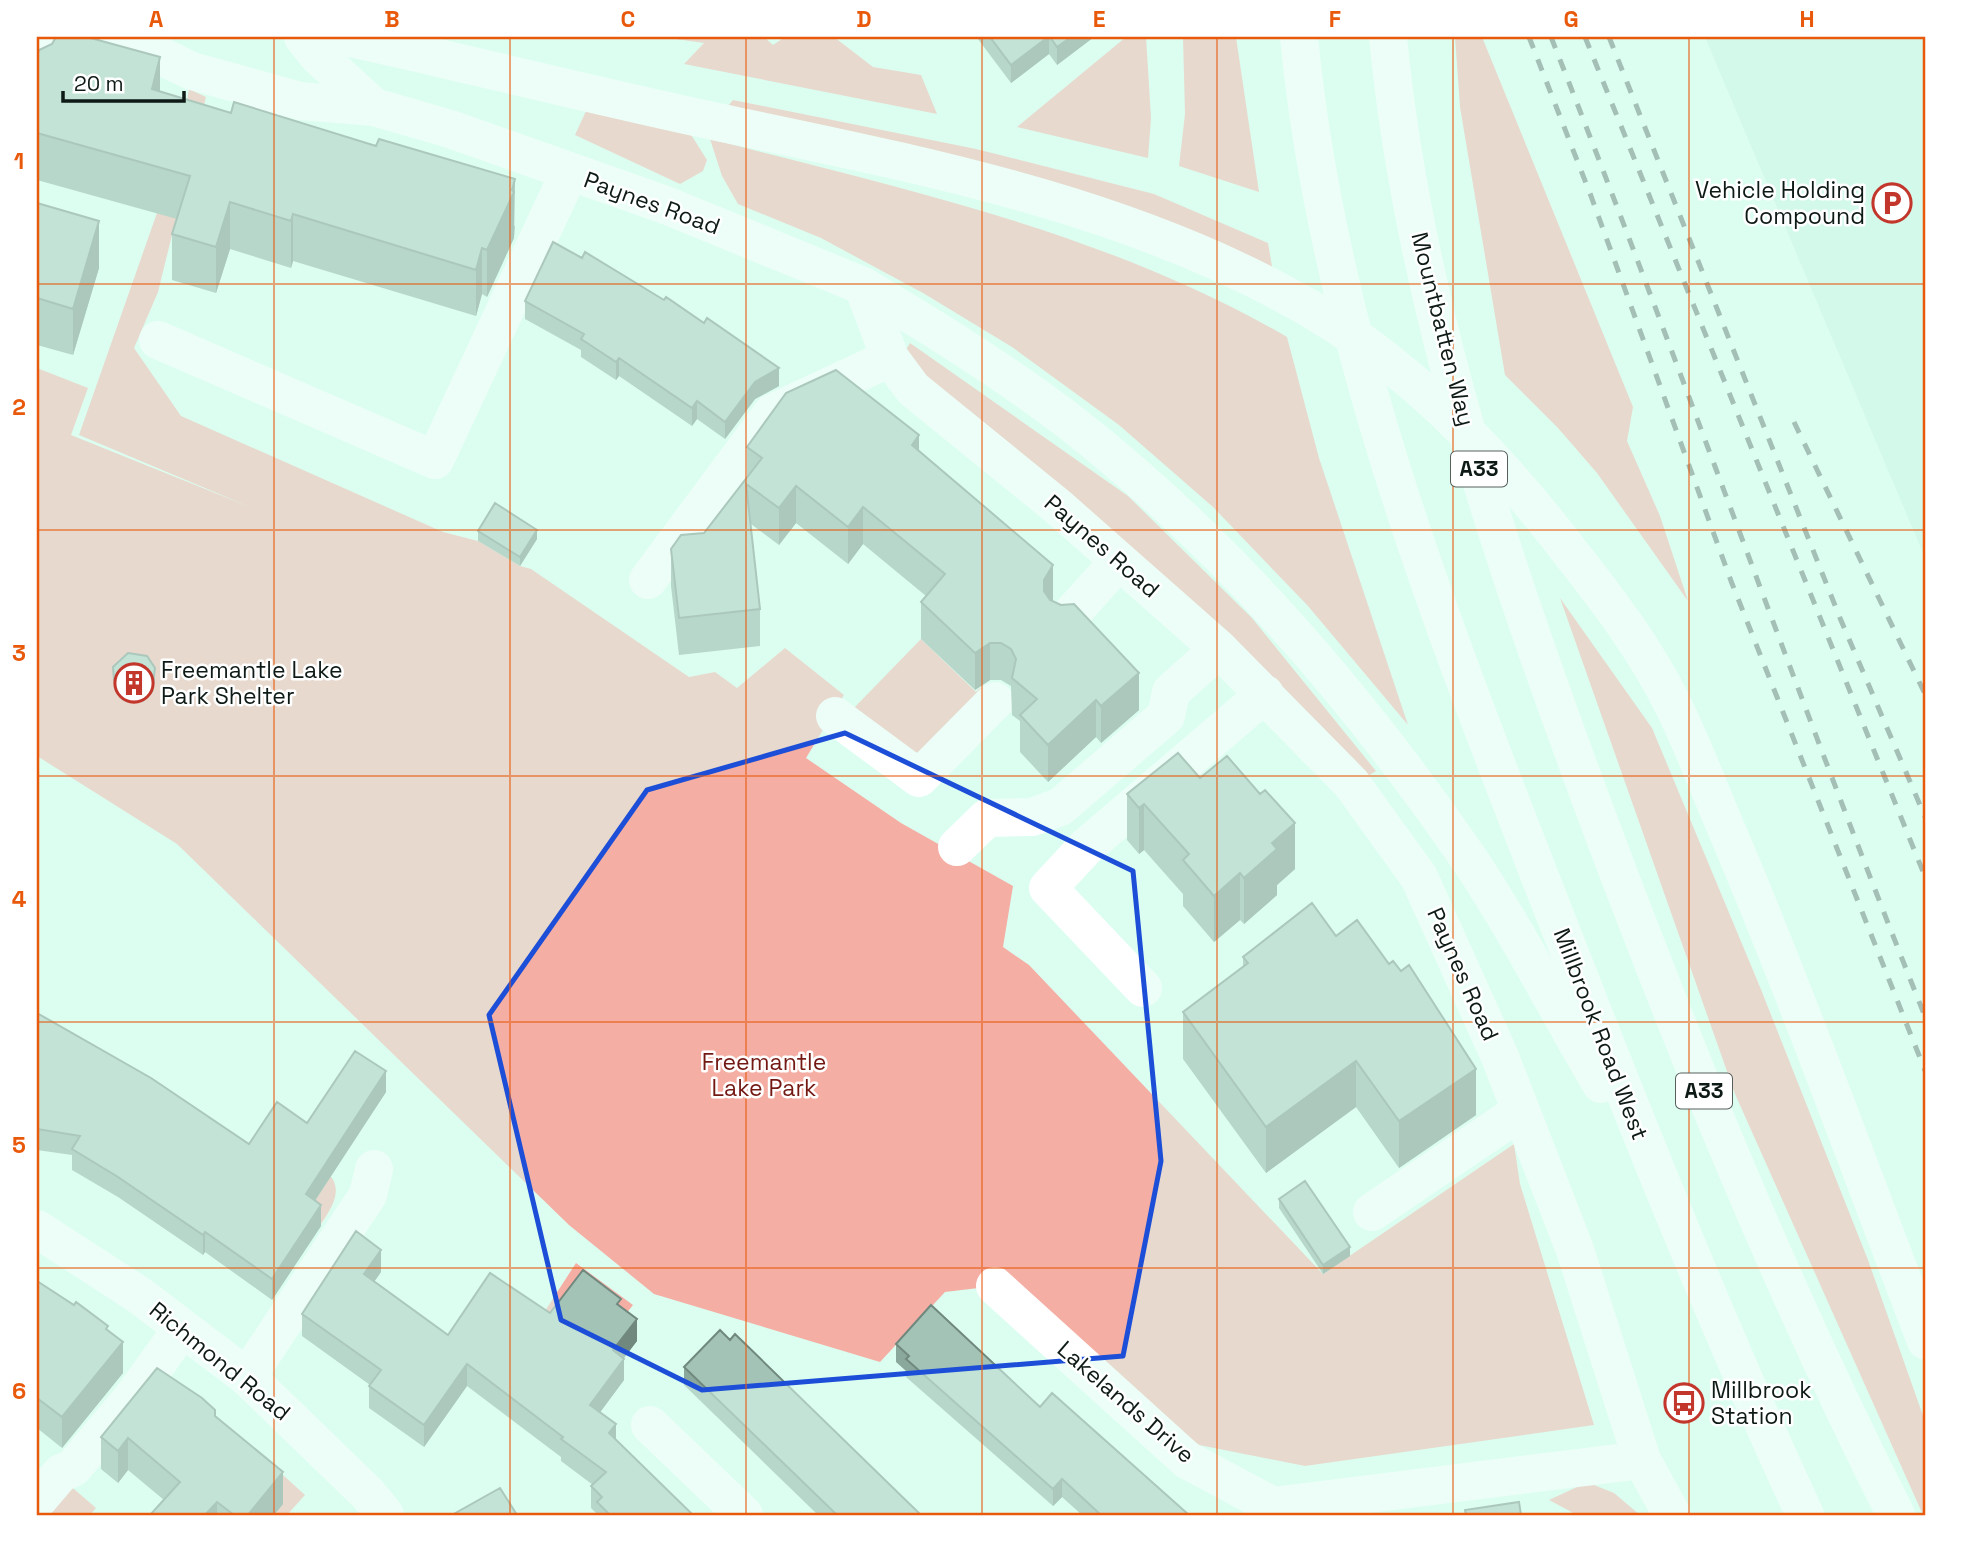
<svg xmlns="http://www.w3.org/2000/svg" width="1963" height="1552" font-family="'Space Grotesk',sans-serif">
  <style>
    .built { fill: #c8f3e3 }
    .green { fill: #f4aea3 }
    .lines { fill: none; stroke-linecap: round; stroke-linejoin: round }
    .minor { stroke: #fff; stroke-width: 38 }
    .highway { stroke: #fff; stroke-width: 38 }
    .rail { stroke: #60746d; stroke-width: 5; stroke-dasharray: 12 12; stroke-linecap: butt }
    .wall { fill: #8ba89d }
    .shaded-wall { fill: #71887f }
    .building { fill: #a2c3b6; stroke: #71887f; stroke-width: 2 }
    .marked { fill: none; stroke: #1d4ed8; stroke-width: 5; stroke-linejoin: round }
    .grid { fill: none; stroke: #e8590c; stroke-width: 2; stroke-opacity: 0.55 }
    .labels { text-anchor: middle; stroke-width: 5; stroke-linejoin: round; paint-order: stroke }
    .shield { fill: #fff; stroke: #565f5c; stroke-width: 2 }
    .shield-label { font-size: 21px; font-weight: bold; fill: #0e1a16 }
    .poi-label { font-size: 23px; fill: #0e1a16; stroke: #fff; text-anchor: start }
    .street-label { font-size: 23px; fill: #0e1a16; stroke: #fff }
    .park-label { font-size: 23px; fill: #731812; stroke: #fff }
    .neatline { fill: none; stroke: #e8590c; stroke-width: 2.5 }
    .grid-label { font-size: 23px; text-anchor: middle; font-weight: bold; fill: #e8590c }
  </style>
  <rect width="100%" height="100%" fill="#dcfef1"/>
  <!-- built -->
  <path class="built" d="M1705 37H1926V560Z"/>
  <!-- green -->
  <path class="green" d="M661 37H764L773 45 785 37H834L873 67 921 75 937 114 684 64 704 43Z
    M1126 37H1146L1151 118 1148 158 1017 127Z
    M1183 37H1236L1259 192 1179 166 1185 114Z
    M1455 37H1482L1633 407 1627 441 1660 516 1688 601 1597 473 1558 428 1505 375 1460 107Z
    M189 89 206 97 158 292 134 348 181 416 443 532 478 541 520 566 531 569 689 677 715 672 737 688 785 648 844 695 806 758 901 823 1013 886 1003 947 1029 965 1323 1274 1514 1144 1520 1184 1594 1425 1305 1466 1199 1445 995 1286 945 1292 880 1362 654 1294 569 1225 177 844 37 756V368L88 388 71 435 250 507 79 435 177 156Z
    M733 100 976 149 1154 194 1268 243 1273 272 722 113Z
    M586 111 690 133 707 160 703 171 680 184 575 135Z
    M710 139C906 189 1110 234 1287 337L1319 458 1408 725 1308 606 1213 507 1119 425 1012 347 923 293 821 238 738 204 722 176Z
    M910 343 1128 496 1252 618 1376 771 1366 777 903 355Z
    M1560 598 1652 728 1760 987 1868 1260 1926 1424V1515H1923L1735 1094Z
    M921 639 976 692 980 688 987 693 926 752 914 753 852 710Z
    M292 1148C330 1173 353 1180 320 1225Z
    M576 1263 633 1305 621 1320 519 1351Z
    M242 1438 305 1495 287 1515H274L226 1457Z
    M67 1483 96 1508 90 1515H41Z
    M1594 1485 1614 1493 1640 1515H1577L1549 1500 1579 1486Z"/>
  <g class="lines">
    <!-- minor -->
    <path class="minor" d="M120 37 192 71 300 101 374 107 450 129 668 206 863 286 890 358 913 389 1057 506 1219 649 1351 783 1419 877 1500 1057 1575 1250 1642 1460 1672 1515
      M303 37 318 56 374 107
      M346 37 413 52
      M37 75 46 37
      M158 340 435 460 569 173
      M648 580 772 413 890 358
      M1065 621 1119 561
      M835 716 919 778 995 701
      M957 847 987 818 1032 817 1060 807 1166 716 1171 692 1219 649
      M1143 988 1048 888 1087 846 1265 694
      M1372 1212 1521 1111
      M37 1229 139 1295 247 1377 368 1494 385 1515
      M995 1286 1187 1460 1273 1506 1642 1460
      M247 1377 368 1195 374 1169
      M650 1425 744 1515
      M37 1501 61 1473 73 1468 132 1398 182 1329"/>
    <!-- highway -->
    <path class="highway" d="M1299 37C1327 330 1436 610 1542 882 1625 1095 1709 1308 1805 1515
      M1388 37C1414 309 1506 572 1601 827 1689 1061 1783 1292 1896 1515
      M413 52C508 74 603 97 699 118 905 162 1124 201 1309 308 1411 367 1499 459 1570 552 1608 600 1646 650 1673 705 1694 747 1710 792 1729 835 1799 1001 1861 1172 1926 1341
      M863 286C936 329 1008 374 1075 426 1229 547 1359 699 1469 859 1516 929 1558 1011 1601 1084"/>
    <!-- rail -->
    <path class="rail" d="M1529 37 1591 196 1731 581 1926 1073
      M1551 37C1680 363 1796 694 1926 1019
      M1585 37 1926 879
      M1609 37 1840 618 1926 819
      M1794 422 1926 696"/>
  </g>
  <!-- wall -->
  <path class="wall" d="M978 37H1094L1057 65 1049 54 1011 83 978 39Z
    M37 56 160 91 515 226 514 238 487 297 482 294 476 316 293 261 291 268 230 249 216 293 172 280V234L177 219 37 180Z
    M37 203 99 268 73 355 37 345Z
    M525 301 779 386 755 399 725 439 697 419 692 426 619 376 616 380 581 357V350L525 319Z
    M747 447 919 451 1053 601 1139 710 1101 743 1096 737 1048 782 1020 752V721L1012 715 1011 686 1001 680H990L975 690 921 639V602L926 596 863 544 848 564 796 523 779 545 751 524 760 609V646L679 655 671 586V549L704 533 747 478Z
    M478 531 537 539 520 566 478 541Z
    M113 667 155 677 153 692 143 702 128 703 122 700 114 689Z
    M1200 778 1295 869 1277 885V895L1244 924 1240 920 1214 942 1183 906V894L1144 850 1139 854 1127 840V794Z
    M1336 936 1476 1115 1399 1168 1356 1107 1266 1173 1183 1059V1012L1243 966V957Z
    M37 1013 249 1144 307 1123 386 1092 315 1201 321 1226 272 1300 205 1252 203 1255 118 1197 72 1170V1155L37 1150Z
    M1279 1199 1350 1256 1323 1274 1279 1208Z
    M381 1272 374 1282 448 1335 550 1313 621 1307 637 1341 624 1358V1380L600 1412 616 1439 693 1515H597V1514L591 1508V1486L593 1485 561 1461V1457L467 1386 424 1447 369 1408V1386L370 1385 302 1336V1314Z
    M37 1281 108 1331 123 1373 62 1448 37 1428Z
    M896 1344 1040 1407 1189 1515H1082L1062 1497 1053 1506 906 1377V1371L896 1362Z
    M684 1367 921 1515H818L684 1385Z
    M215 1416 283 1504 274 1515H150L164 1500 128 1470 118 1483 101 1469V1437Z"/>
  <!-- shaded-wall -->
  <path class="shaded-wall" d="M1048 37H1049V54L1011 83V65Z
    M1071 37H1094L1057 65V47Z
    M160 57V104L152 89Z
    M515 179 514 238 487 297V250L512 190Z
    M230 202V249L216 293V247Z
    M293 214V261L291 268V221Z
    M99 221V268L73 355V309Z
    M482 248V294L476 316V270Z
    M619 358V376L616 380V362Z
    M779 368V386L755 399 725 439V422L755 382Z
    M697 401V419L692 426V408Z
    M919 435V472L912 445Z
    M796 486V523L779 545V508Z
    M863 507V544L848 564V527Z
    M537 530V539L520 566V557Z
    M1053 565V602L1044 617V580Z
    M990 643V680L975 690V653Z
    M155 668 153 692 143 702V693Z
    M1139 673V710L1101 743V706Z
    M1096 700V737L1048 782V745Z
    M1144 804V850L1139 854V808Z
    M1295 823V869L1277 885V895L1244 924V878L1272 843Z
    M1240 873V920L1214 942V896Z
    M1356 1061V1107L1266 1173V1127Z
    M1476 1069V1115L1399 1168V1121Z
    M386 1071V1092L306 1214V1194Z
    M321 1205V1226L272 1300V1279Z
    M205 1232V1252L203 1255V1235Z
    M1350 1247V1256L1323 1274V1265Z
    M381 1250V1272L364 1296V1274Z
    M637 1319V1341L613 1372V1350Z
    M123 1342V1373L62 1448V1417Z
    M624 1359V1380L590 1426V1405Z
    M467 1364V1386L424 1447V1425Z
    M616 1424V1446L609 1433Z
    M128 1438V1470L118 1483V1451Z
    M283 1472V1504L274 1515H248Z
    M1062 1479V1497L1053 1506V1489Z
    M217 1502V1515H205Z"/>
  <!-- building -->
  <path class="building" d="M56 37H87L160 57 152 89 231 113 234 102 376 146 379 139 515 179 512 190 514 192 487 250 482 248 476 270 293 214 291 221 230 202 216 247 172 234 190 176 37 133V56L39 50 52 44Z
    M990 37H1048L1011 65Z
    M1050 37H1071L1057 47Z
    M37 203 99 221 73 309 37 298Z
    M553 242 582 258 585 252 664 300 666 297 704 323 707 318 779 368 755 382 725 422 697 401 692 408 619 358 616 362 581 339 584 334 525 301Z
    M836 370 919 435 912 445 1053 565 1044 580V591L1050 600 1061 605 1074 604 1139 673 1101 706 1096 700 1048 745 1020 715 1037 699 1012 678 1016 659 1011 649 1001 643H990L975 653 921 602 945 574 863 507 848 527 796 486 779 508 746 484 760 609 679 618 671 549 681 535 704 533 762 458 747 447 786 393Z
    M495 503 537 530 520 557 478 531Z
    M128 653 147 656 155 668 153 683 143 693 128 694 122 691 114 680 113 667Z
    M1178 753 1200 778 1227 756 1260 794 1265 790 1295 823 1272 843 1277 849 1244 878 1240 873 1214 896 1183 860 1189 854 1144 804 1139 808 1127 794Z
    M1312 903 1336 936 1357 920 1389 964 1393 961 1401 971 1409 965 1476 1069 1399 1121 1356 1061 1266 1127 1183 1012 1248 963 1243 957Z
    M37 1013 151 1078 249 1144 277 1102 307 1123 355 1051 386 1071 306 1194 321 1205 272 1279 205 1232 203 1235 118 1177 72 1149 80 1136 37 1129Z
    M1305 1181 1350 1247 1323 1265 1279 1199Z
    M356 1231 381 1250 364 1274 448 1335 490 1273 550 1313 583 1270 621 1299 617 1304 637 1319 613 1350 624 1359 590 1405 616 1424 609 1433 693 1515H610L597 1502 602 1497 591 1486 606 1472 561 1439 563 1437 467 1364 424 1425 369 1386 381 1370 302 1314Z
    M37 1281 74 1305 76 1302 108 1326 106 1329 123 1342 62 1417 37 1398Z
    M931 1305 1040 1407 1052 1393 1189 1515H1101L1062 1479 1053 1489 906 1359 909 1356 896 1344Z
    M720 1330 730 1340 735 1334 921 1515H837L684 1367Z
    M157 1368 202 1398 215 1410V1416L283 1472 248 1515H234L217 1502 205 1515H150L180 1482 128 1438 118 1451 101 1437Z
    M500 1488 517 1515H452Z
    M1519 1502 1521 1515H1466L1465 1510Z"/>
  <!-- marked area -->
  <path d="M0 0H1963V1552H0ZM845 733 1133 871 1161 1161 1123 1356 702 1390 561 1320 489 1015 647 790Z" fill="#dcfef1" fill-opacity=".55" fill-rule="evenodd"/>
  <path class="marked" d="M845 733 1133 871 1161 1161 1123 1356 702 1390 561 1320 489 1015 647 790Z"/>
  <!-- grid -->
  <path class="grid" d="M274 37V1515M510 37V1515M746 37V1515M982 37V1515M1217 37V1515M1453 37V1515M1689 37V1515M37 284H1926M37 530H1926M37 776H1926M37 1022H1926M37 1268H1926"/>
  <!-- icons -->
  <defs>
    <g id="parking-ring" transform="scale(2.0125)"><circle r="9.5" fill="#fff" stroke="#c3362b" stroke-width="1.5"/><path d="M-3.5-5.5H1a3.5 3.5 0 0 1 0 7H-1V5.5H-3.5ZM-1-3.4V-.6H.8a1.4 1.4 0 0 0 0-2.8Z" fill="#c3362b"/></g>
    <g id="building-ring" transform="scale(2.0125)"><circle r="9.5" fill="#fff" stroke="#c3362b" stroke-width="1.5"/><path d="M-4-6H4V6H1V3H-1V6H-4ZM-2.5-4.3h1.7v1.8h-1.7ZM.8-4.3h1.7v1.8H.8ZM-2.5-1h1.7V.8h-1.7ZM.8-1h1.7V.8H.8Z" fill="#c3362b"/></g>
    <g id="bus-ring" transform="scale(2.0125)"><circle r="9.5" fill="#fff" stroke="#c3362b" stroke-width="1.5"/><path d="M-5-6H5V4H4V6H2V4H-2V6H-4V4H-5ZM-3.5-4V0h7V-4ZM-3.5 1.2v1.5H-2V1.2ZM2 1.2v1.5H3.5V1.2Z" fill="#c3362b"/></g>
  </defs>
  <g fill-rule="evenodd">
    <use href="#parking-ring" x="1892" y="203"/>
    <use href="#building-ring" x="134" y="683"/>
    <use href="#bus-ring" x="1684" y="1403"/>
  </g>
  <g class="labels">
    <!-- shield labels -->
    <g class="shield">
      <rect x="1451" y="451.5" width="56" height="35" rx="5"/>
      <rect x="1676" y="1073.5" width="56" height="35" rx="5"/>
    </g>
    <g class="shield-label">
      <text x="1479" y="476">A33</text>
      <text x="1704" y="1098">A33</text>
    </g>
    <!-- poi labels -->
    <g class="poi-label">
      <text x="1865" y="198" text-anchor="end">Vehicle Holding<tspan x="1865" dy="26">Compound</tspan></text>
      <text x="161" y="678">Freemantle Lake<tspan x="161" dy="26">Park Shelter</tspan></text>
      <text x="1711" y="1398">Millbrook<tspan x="1711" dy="26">Station</tspan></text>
    </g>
    <!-- street labels -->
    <g class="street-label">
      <text transform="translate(652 203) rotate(20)" y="8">Paynes Road</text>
      <text transform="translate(1443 329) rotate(76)" y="8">Mountbatten Way</text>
      <text transform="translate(1102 546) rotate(41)" y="8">Paynes Road</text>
      <text transform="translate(1463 974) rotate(66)" y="8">Paynes Road</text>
      <text transform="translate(1601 1034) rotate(69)" y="8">Millbrook Road West</text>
      <text transform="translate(220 1361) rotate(39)" y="8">Richmond Road</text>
      <text transform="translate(1126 1402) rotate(41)" y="8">Lakelands Drive</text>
    </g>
    <!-- park labels -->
    <g class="park-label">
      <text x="764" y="1070">Freemantle<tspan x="764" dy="26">Lake Park</tspan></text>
    </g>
  </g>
  <!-- border -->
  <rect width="1963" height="1552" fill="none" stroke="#ffffff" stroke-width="77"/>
  <!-- scale -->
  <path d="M63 91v10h121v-10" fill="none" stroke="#0e1a16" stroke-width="3.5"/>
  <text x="74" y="91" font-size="21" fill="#0e1a16" stroke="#ffffff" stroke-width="5" paint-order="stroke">20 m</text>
  <rect x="38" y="38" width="1886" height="1476" class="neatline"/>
  <g class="grid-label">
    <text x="156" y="27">A</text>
    <text x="392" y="27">B</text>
    <text x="628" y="27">C</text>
    <text x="864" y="27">D</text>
    <text x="1099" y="27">E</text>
    <text x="1335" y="27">F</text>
    <text x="1571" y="27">G</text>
    <text x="1807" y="27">H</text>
    <text x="19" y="169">1</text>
    <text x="19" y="415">2</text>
    <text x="19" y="661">3</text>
    <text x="19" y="907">4</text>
    <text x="19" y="1153">5</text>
    <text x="19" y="1399">6</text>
  </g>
</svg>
